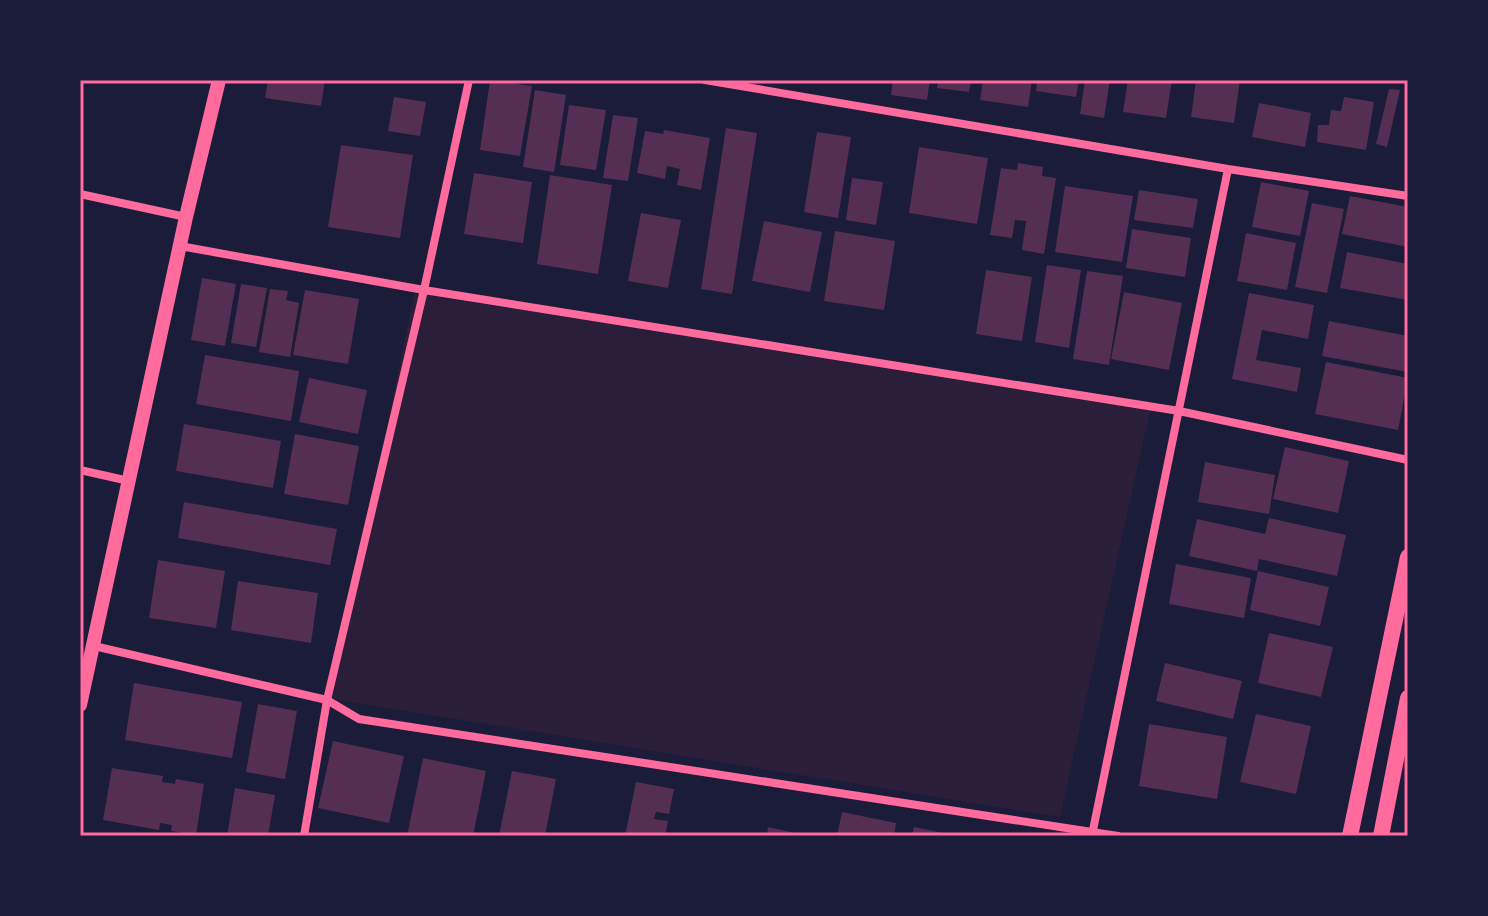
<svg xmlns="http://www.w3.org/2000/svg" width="1488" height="916" font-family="'Fira Sans',sans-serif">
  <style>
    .green { fill: #2a1e3b }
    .building { fill: #542f53 }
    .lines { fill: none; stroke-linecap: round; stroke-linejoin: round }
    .minor { stroke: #ff6b9d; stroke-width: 8 }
    .tertiary { stroke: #ff6b9d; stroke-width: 14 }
    .secondary { stroke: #ff6b9d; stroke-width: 16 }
    .neatline { fill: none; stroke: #ff6b9d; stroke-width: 3 }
  </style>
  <rect width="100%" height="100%" fill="#1b1b3a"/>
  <!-- green -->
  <path class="green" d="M414 293 1150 411 1060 817 332 699Z"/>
  <!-- building -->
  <path class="building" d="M268 80H325L321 106 265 98Z
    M490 80 532 86 520 156 480 150Z
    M893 80H930L927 100 891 95Z
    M938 80H971L969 92 937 88Z
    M983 80H1032L1028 107 980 100Z
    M1037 80H1079L1076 97 1036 91Z
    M1085 80H1110L1104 118 1080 114Z
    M1128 80H1172L1166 118 1123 112Z
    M1196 80H1240L1234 123 1191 117Z
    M1389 89 1400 90 1387 147 1376 144Z
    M535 90 566 95 554 172 523 167Z
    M394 97 426 102 420 136 388 131Z
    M1344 97 1374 102 1366 150 1317 142 1318 125H1329L1331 110 1341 111Z
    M1259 103 1311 113 1305 147 1252 137Z
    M569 105 606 110 596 170 560 165Z
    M613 115 638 118 628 181 603 178Z
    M726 128 757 133 732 294 701 289Z
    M664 130 710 138 701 190 677 185 680 169 667 166 665 179 637 173 645 131 663 134Z
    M817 132 851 137 838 218 804 212Z
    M341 145 413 155 400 238 328 227Z
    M919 147 988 158 977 224 909 213Z
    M1018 163 1043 167 1042 176 1056 178 1044 254 1022 250 1026 221 1015 220 1012 238 990 235 1001 168 1017 170Z
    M474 173 532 182 523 243 464 234Z
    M550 175 612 185 598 274 537 264Z
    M852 178 883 182 876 225 846 220Z
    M1261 182 1309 191 1300 236 1252 227Z
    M1065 186 1133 196 1122 262 1055 252Z
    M1139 190 1198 199 1193 228 1134 220Z
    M1350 196 1408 207V247L1342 234Z
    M1312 203 1344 209 1327 293 1295 287Z
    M641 213 681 220 668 288 628 281Z
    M764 221 822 232 810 292 752 281Z
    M1132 229 1191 238 1185 277 1126 268Z
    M835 231 895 241 884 310 824 301Z
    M1246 233 1296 243 1287 290 1237 281Z
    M1347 252 1408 264V300L1340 288Z
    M1047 265 1081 270 1069 348 1035 342Z
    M986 270 1032 277 1022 341 976 334Z
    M1087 271 1123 276 1109 365 1073 359Z
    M202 278 236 284 225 346 191 340Z
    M241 284 267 288 256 347 231 343Z
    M270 289 288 291 286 300 299 303 290 357 259 352Z
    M305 290 359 299 348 364 293 355Z
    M1124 292 1182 303 1169 370 1111 359Z
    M1249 293 1314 305 1308 339 1262 330 1256 360 1301 368 1297 392 1232 379Z
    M1329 321 1408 336V372L1322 356Z
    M205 355 299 371 291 421 196 404Z
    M1326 362 1408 378 1398 430 1315 414Z
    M309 378 367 390 358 434 299 422Z
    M184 424 281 441 273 488 176 471Z
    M295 434 359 446 348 505 284 494Z
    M1285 447 1349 461 1338 513 1273 499Z
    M1205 462 1275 475 1269 514 1198 502Z
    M184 502 337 529 330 565 178 538Z
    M1269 518 1346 535 1337 576 1259 559 1257 571 1189 556 1197 519 1265 534Z
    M158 560 225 571 216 628 149 618Z
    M1176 564 1251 578 1244 618 1169 604Z
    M1258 571 1329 587 1320 626 1250 610Z
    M238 581 318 593 311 643 231 630Z
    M1269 633 1333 647 1321 697 1258 683Z
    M1165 663 1242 681 1233 719 1156 701Z
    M134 683 242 702 232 758 125 740Z
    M258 704 297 711 285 779 246 772Z
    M1256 714 1311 726 1296 794 1240 782Z
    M1149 724 1227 737 1217 799 1139 786Z
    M333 741 404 756 389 823 318 808Z
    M423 758 486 771 473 836H407Z
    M112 768 163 776 162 782 175 784 176 779 204 784 196 835 171 831 172 825 160 823 159 830 103 820Z
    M512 771 556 779 545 836H499Z
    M636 782 674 789 669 814 656 812 654 819 668 821 665 836H625Z
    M235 788 275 795 268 836H227Z
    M842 812 896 823 894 836H837Z
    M768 827 804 835V836H767Z
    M914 827 953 835 952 836H912Z"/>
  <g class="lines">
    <!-- minor -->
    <path class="minor" d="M705 80 1228 169 1408 196
      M80 194 186 217
      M180 246 424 290 1179 411 1408 460
      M80 470 129 481
      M94 646 327 700 359 719 1118 836
      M1092 835 1228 169
      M304 836 327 700 424 290 469 80"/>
    <!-- tertiary -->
    <path class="tertiary" d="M80 705 186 217 219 80"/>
    <!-- secondary -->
    <path class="secondary" d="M1350 836 1408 557
      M1381 836 1408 698"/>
  </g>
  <!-- border -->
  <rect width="1488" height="916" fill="none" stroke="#1b1b3a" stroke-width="164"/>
  <rect x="82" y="82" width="1324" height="752" class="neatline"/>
</svg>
